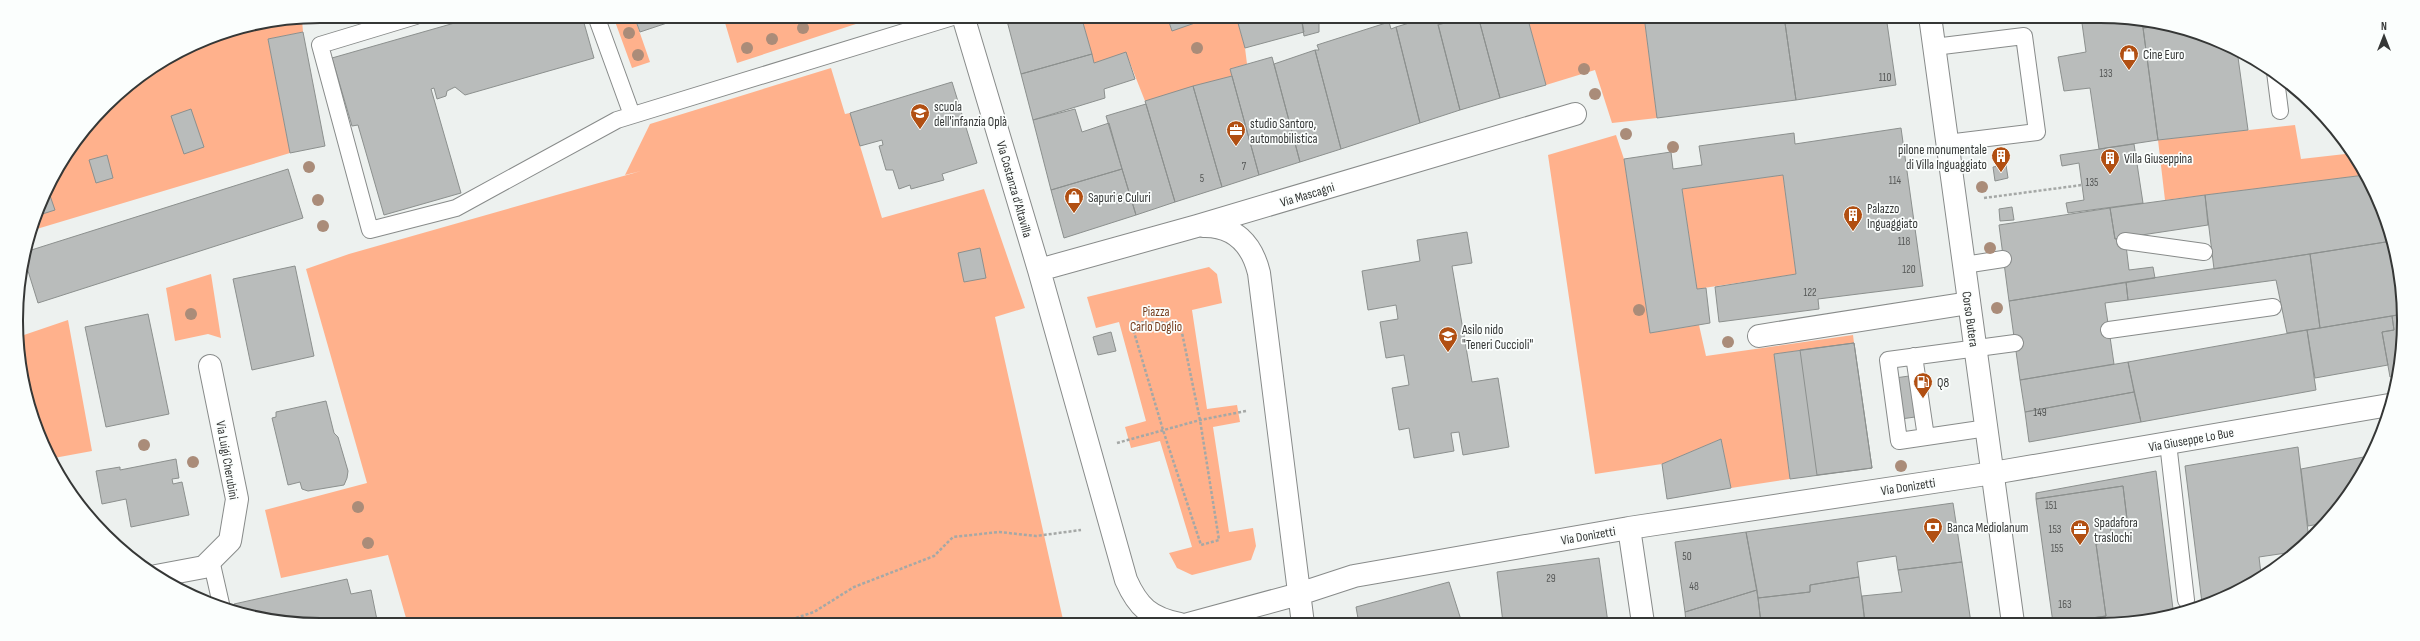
<svg xmlns="http://www.w3.org/2000/svg" width="2420" height="641" font-family="'Sofia Sans Condensed',sans-serif">
  <style>
    .green { fill: #ffb18c }
    .building { fill: #b9bcbb; stroke: #8c908e }
    .lines { fill: none; stroke-linecap: round; stroke-linejoin: round }
    .service-casing { stroke: #888b8a; stroke-width: 18 }
    .pedestrian-casing { stroke: #888b8a; stroke-width: 24 }
    .minor-casing { stroke: #888b8a; stroke-width: 24 }
    .tertiary-casing { stroke: #888b8a; stroke-width: 24 }
    .path { stroke: #a5a8a6; stroke-width: 2.5; stroke-dasharray: 3 2; stroke-linecap: butt }
    .service { stroke: #fff; stroke-width: 16 }
    .pedestrian { stroke: #fff; stroke-width: 22 }
    .minor { stroke: #fff; stroke-width: 22 }
    .tertiary { stroke: #fff; stroke-width: 22 }
    .tree { fill: #aa8c79 }
    .labels { text-anchor: middle; stroke-width: 3.5; stroke-linejoin: round; paint-order: stroke }
    .number-label { font-size: 11px; fill: #565857 }
    .poi-label { font-size: 13px; fill: #353736; stroke: #fbfefd; text-anchor: start }
    .street-label { font-size: 13px; fill: #353736; stroke: #fbfefd }
    .park-label { font-size: 13px; fill: #733919; stroke: #fbfefd }
    .rim { fill: none; stroke: #353736; stroke-width: 2 }
  </style>
  <rect width="100%" height="100%" fill="#edf1ef"/>
  <!-- green -->
  <path class="green" d="M613 16H634L650 62 632 68Z
    M723 16H864L865 21 737 63Z
    M1081 16H1167L1172 30 1215 16H1236L1245 48 1247 64 1230 69 1232 76 1145 101 1126 53 1094 63Z
    M1527 16H1644L1657 118 1612 123 1595 70 1546 85Z
    M309 17 302 20 303 32 268 39 290 153 30 231 48 186 79 135 120 92 204 39 261 22Z
    M831 68 845 114 850 113 882 218 984 189 1025 308 995 317 1064 624 408 625 388 555 281 578 265 510 367 483 306 269 349 254 641 171 625 175 650 124Z
    M2295 125 2301 159 2354 153 2365 175 2165 200 2158 140Z
    M1616 135 1624 159 1650 333 1699 325 1706 356 1853 335 1854 343 1774 354 1790 479 1731 488 1721 439 1662 464 1595 474 1548 155Z
    M1783 175 1796 274 1697 289 1682 189Z
    M1209 267 1217 274 1222 303 1192 310 1207 409 1237 405 1240 422 1213 427 1229 532 1253 528 1256 546 1251 560 1192 575 1177 568 1169 553 1192 547 1160 441 1131 448 1125 427 1146 421 1119 322 1096 328 1087 297Z
    M211 274 221 338 208 334 175 341 166 288Z
    M68 320 92 451 54 458 32 418 23 378 21 336Z"/>
  <!-- building -->
  <path class="building" d="M479 16H582L594 58 465 95 455 87 447 91 446 96 437 99 434 88 431 89 461 193 384 215 358 125 352 126 332 58Z
    M634 16H688L640 32Z
    M1010 16H1081L1092 54 1021 74 1006 17Z
    M1167 16H1215L1172 31Z
    M1236 16H1301L1304 32 1245 48Z
    M1301 16H1347L1319 19V32L1304 36Z
    M1432 16H1436L1460 110 1420 123 1396 27Z
    M1469 16H1478L1500 98 1460 110 1438 25Z
    M1478 16H1527L1546 85 1500 98Z
    M1644 16H1784L1796 100 1657 118Z
    M1784 16H1886L1896 85 1796 100Z
    M2081 16 2142 20 2158 140 2099 149 2090 88 2064 91 2058 57 2086 52Z
    M2142 20 2159 22 2168 25 2143 28Z
    M1389 22 1391 29 1396 27 1420 123 1341 149 1315 50H1319L1317 45Z
    M2168 25 2216 39 2237 50 2248 130 2158 140 2143 28Z
    M303 32 325 146 290 153 268 39Z
    M1315 50 1341 149 1300 162 1274 64Z
    M1126 52 1135 79 1104 89 1105 98 1033 120 1021 74 1092 54 1094 63Z
    M1272 57 1300 162 1259 175 1230 69Z
    M1232 76 1259 175 1222 187 1193 86Z
    M952 82 977 163 942 174 944 180 911 189 910 185 899 189 893 170H886L879 146 883 145 882 140 860 146 850 113Z
    M1193 86 1222 187 1175 202 1145 101Z
    M1146 104 1175 202 1136 215 1106 116Z
    M191 109 204 147 184 154 171 116Z
    M1075 109 1082 132 1109 123 1122 169 1051 190 1033 120Z
    M1901 128 1923 286 1818 299 1819 309 1719 322 1715 287 1796 274 1783 175 1682 189 1697 289 1706 288 1710 323 1650 333 1624 159 1671 152 1673 169 1702 165 1699 146 1794 133 1795 144Z
    M2134 144 2143 203 2068 213 2066 203 2084 200 2079 163 2062 166 2060 155Z
    M107 155 113 178 96 183 89 160Z
    M2006 165 2008 178 1995 181 1993 167Z
    M288 169 303 218 38 303 24 258 25 252Z
    M1122 169 1136 215 1064 238 1051 190Z
    M2365 175 2381 204 2392 241 2214 269 2205 195Z
    M47 187 55 210 36 216Z
    M2205 195 2208 225 2115 239 2110 208Z
    M2012 207 2014 220 2000 221 1999 209Z
    M2110 208 2115 239 2125 237 2129 270 2153 267 2155 278 2009 301 1999 225Z
    M1467 232 1472 263 1452 266 1472 382 1498 378 1509 447 1463 455 1459 432 1451 433 1454 451 1414 458 1409 428 1399 430 1392 388 1409 385 1404 355 1386 358 1380 322 1398 319 1396 305 1368 310 1362 271 1420 261 1417 240Z
    M2392 241 2398 261 2403 314 2320 328 2310 254Z
    M980 248 986 278 964 282 958 253Z
    M2310 254 2320 328 2287 333 2276 280 2128 300 2126 282Z
    M295 266 314 356 252 370 233 279Z
    M2126 282 2128 300 2105 303 2114 364 2020 380 2009 301Z
    M148 314 169 414 106 427 85 327Z
    M2403 314 2399 375 2390 377 2382 332 2394 330 2392 316Z
    M2392 316 2394 330 2382 332 2388 365 2315 378 2307 330Z
    M2307 330 2316 390 2141 422 2128 362Z
    M1111 332 1116 351 1098 355 1093 337Z
    M1854 343 1872 468 1790 479 1774 354Z
    M1854 343 1872 468 1817 475 1800 350Z
    M2128 362 2134 392 2025 412 2020 380Z
    M1923 374 1929 415 1894 420 1888 379Z
    M2134 392 2141 422 2029 442 2025 412Z
    M326 401 334 433 338 437 348 471 347 478 344 485 308 491 302 489 300 482 288 485 272 418 276 417V412Z
    M1721 439 1731 488 1667 499 1662 464Z
    M2298 447 2309 540 2293 552 2259 557 2261 574 2234 594 2202 603 2185 466Z
    M2369 456 2363 473 2325 523 2308 526 2301 469Z
    M176 459 179 478 172 479 173 484 182 482 189 515 131 527 126 499 102 504 96 471 120 467V470Z
    M2156 471 2173 609 2115 622 2059 623 2106 616 2096 544 2112 541 2110 522 2127 519 2123 486 2036 499V493Z
    M2123 486 2127 519 2110 522 2112 541 2096 544 2106 616 2053 623 2036 499Z
    M1953 503 1962 562 1898 570 1896 556 1857 562 1859 577 1810 585V592L1758 598 1746 532Z
    M1746 532 1757 590 1685 612 1675 542Z
    M1599 558 1608 623H1503L1497 572Z
    M1962 562 1971 623H1943V620L1919 621V623H1865L1862 596 1902 592 1898 570Z
    M1859 577 1865 623H1761L1758 598 1810 592V585Z
    M347 579 351 594 371 590 378 625H320L261 619 235 609 234 604Z
    M1449 582 1462 623 1359 624 1356 607Z
    M1757 590 1761 623H1686L1685 612Z
    M2167 611 2168 614 2139 622H2115Z"/>
  <g class="lines">
    <!-- service casing -->
    <g class="service-casing">
      <path id="service" d="M416 16 320 45 370 230 456 208 617 120 956 16
        M596 16 632 115
        M1934 47 2024 36 2037 132 1947 143
        M2275 72 2280 111
        M2125 241 2204 252
        M1964 265 2003 259
        M2109 330 2273 307
        M1914 356 1926 437
        M1987 428 1899 441 1888 360 2015 343
        M2168 443 2186 600
        M211 560 221 604"/>
    </g>
    <!-- pedestrian casing -->
    <g class="pedestrian-casing">
      <path id="pedestrian" d="M1759 336 1969 303"/>
    </g>
    <!-- minor casing -->
    <g class="minor-casing">
      <path id="minor" d="M963 16 1039 270 1126 580C1138 607 1150 618 1180 624
        M1203 226C1234 225 1252 244 1259 273L1303 624
        M1039 270 1197 226 1575 114
        M1629 528 1643 623
        M156 576 204 567 230 541 237 499 210 366
        M1188 624 1299 594 1354 576 1629 528 1993 473 2389 405"/>
    </g>
    <!-- tertiary casing -->
    <g class="tertiary-casing">
      <path id="tertiary" d="M1930 16 2013 623"/>
    </g>
    <!-- path -->
    <path class="path" d="M1984 198 2082 185
      M1131 322 1180 323 1200 420 1219 540 1201 545 1163 430Z
      M1117 443 1200 420 1246 411
      M777 624 814 612 854 587 934 556 953 537 999 532 1036 536 1081 530"/>
    <!-- service -->
    <use href="#service" class="service"/>
    <!-- pedestrian -->
    <use href="#pedestrian" class="pedestrian"/>
    <!-- minor -->
    <use href="#minor" class="minor"/>
    <!-- tertiary -->
    <use href="#tertiary" class="tertiary"/>
  </g>
  <!-- trees -->
  <g class="tree">
    <circle cx="803" cy="28" r="6"/>
    <circle cx="629" cy="33" r="6"/>
    <circle cx="772" cy="39" r="6"/>
    <circle cx="747" cy="48" r="6"/>
    <circle cx="1197" cy="48" r="6"/>
    <circle cx="638" cy="55" r="6"/>
    <circle cx="1584" cy="69" r="6"/>
    <circle cx="1595" cy="94" r="6"/>
    <circle cx="1626" cy="134" r="6"/>
    <circle cx="1673" cy="147" r="6"/>
    <circle cx="309" cy="167" r="6"/>
    <circle cx="1982" cy="187" r="6"/>
    <circle cx="318" cy="200" r="6"/>
    <circle cx="323" cy="226" r="6"/>
    <circle cx="1990" cy="248" r="6"/>
    <circle cx="1997" cy="308" r="6"/>
    <circle cx="1639" cy="310" r="6"/>
    <circle cx="191" cy="314" r="6"/>
    <circle cx="1728" cy="342" r="6"/>
    <circle cx="144" cy="445" r="6"/>
    <circle cx="193" cy="462" r="6"/>
    <circle cx="1901" cy="466" r="6"/>
    <circle cx="358" cy="507" r="6"/>
    <circle cx="368" cy="543" r="6"/>
  </g>
  <!-- icons -->
  <defs>
    <g id="shop-pin" transform="scale(1)"><path d="M0 17L-7.5 6A9.5 9.5 0 1 1 7.5 6Z" fill="#b14f12" stroke="#fbfefd"/><path d="M-5-2.5h2.3a2.7 3.5 0 0 1 5.4 0H5L5.5 6h-11ZM-1.5-2.5h3a1.5 2.3 0 0 0-3 0Z" fill="#fff"/></g>
    <g id="school-pin" transform="scale(1)"><path d="M0 17L-7.5 6A9.5 9.5 0 1 1 7.5 6Z" fill="#b14f12" stroke="#fbfefd"/><path d="M0-5L7-2L0 1L-7-2ZM-4 1L0 2.5L4 1V4Q0 6-4 4Z" fill="#fff"/></g>
    <g id="office-pin" transform="scale(1)"><path d="M0 17L-7.5 6A9.5 9.5 0 1 1 7.5 6Z" fill="#b14f12" stroke="#fbfefd"/><path d="M-6-3h4V-5.5h4V-3h4V5H-6ZM-1-4.5V-3h2v-1.5ZM-6 0V1H6V0Z" fill="#fff"/></g>
    <g id="building-pin" transform="scale(1)"><path d="M0 17L-7.5 6A9.5 9.5 0 1 1 7.5 6Z" fill="#b14f12" stroke="#fbfefd"/><path d="M-4-6H4V6H1V3H-1V6H-4ZM-2.5-4.3h1.7v1.8h-1.7ZM.8-4.3h1.7v1.8H.8ZM-2.5-1h1.7V.8h-1.7ZM.8-1h1.7V.8H.8Z" fill="#fff"/></g>
    <g id="fuel-pin" transform="scale(1)"><path d="M0 17L-7.5 6A9.5 9.5 0 1 1 7.5 6Z" fill="#b14f12" stroke="#fbfefd"/><path d="M-5.5-6h7V0h2V4h1.3V-2.5L3-4.5l.8-.8L6-3V5H2.5V1h-1V6h-7ZM-4.2-4.7v3.2H.2V-4.7Z" fill="#fff"/></g>
    <g id="bank-pin" transform="scale(1)"><path d="M0 17L-7.5 6A9.5 9.5 0 1 1 7.5 6Z" fill="#b14f12" stroke="#fbfefd"/><path d="M-6-4H6V4H-6ZM0-2.3a2.3 2.3 0 1 0 0 4.6a2.3 2.3 0 1 0 0-4.6Z" fill="#fff"/></g>
  </defs>
  <g fill-rule="evenodd">
    <use href="#shop-pin" x="2129" y="54"/>
    <use href="#school-pin" x="920" y="113"/>
    <use href="#office-pin" x="1236" y="130"/>
    <use href="#building-pin" x="2001" y="156"/>
    <use href="#building-pin" x="2110" y="158"/>
    <use href="#shop-pin" x="1074" y="197"/>
    <use href="#building-pin" x="1853" y="215"/>
    <use href="#school-pin" x="1448" y="336"/>
    <use href="#fuel-pin" x="1923" y="382"/>
    <use href="#bank-pin" x="1933" y="527"/>
    <use href="#office-pin" x="2080" y="529"/>
  </g>
  <g class="labels">
    <!-- number labels -->
    <g class="number-label">
      <text x="2106" y="77">133</text>
      <text x="1885" y="81">110</text>
      <text x="1244" y="170">7</text>
      <text x="1202" y="182">5</text>
      <text x="1895" y="184">114</text>
      <text x="2092" y="186">135</text>
      <text x="1904" y="245">118</text>
      <text x="1909" y="273">120</text>
      <text x="1810" y="296">122</text>
      <text x="2040" y="416">149</text>
      <text x="2051" y="509">151</text>
      <text x="2055" y="533">153</text>
      <text x="2057" y="552">155</text>
      <text x="1687" y="560">50</text>
      <text x="1551" y="582">29</text>
      <text x="1694" y="590">48</text>
      <text x="2065" y="608">163</text>
    </g>
    <!-- poi labels -->
    <g class="poi-label">
      <text x="2143" y="59">Cine Euro</text>
      <text x="934" y="111">scuola<tspan x="934" dy="15">dell'infanzia Oplà</tspan></text>
      <text x="1250" y="128">studio Santoro,<tspan x="1250" dy="15">automobilistica</tspan></text>
      <text x="1987" y="154" text-anchor="end">pilone monumentale<tspan x="1987" dy="15">di Villa Inguaggiato</tspan></text>
      <text x="2124" y="163">Villa Giuseppina</text>
      <text x="1088" y="202">Sapuri e Culuri</text>
      <text x="1867" y="213">Palazzo<tspan x="1867" dy="15">Inguaggiato</tspan></text>
      <text x="1462" y="334">Asilo nido<tspan x="1462" dy="15">"Teneri Cuccioli"</tspan></text>
      <text x="1937" y="387">Q8</text>
      <text x="2094" y="527">Spadafora<tspan x="2094" dy="15">traslochi</tspan></text>
      <text x="1947" y="532">Banca Mediolanum</text>
    </g>
    <!-- street labels -->
    <g class="street-label">
      <text transform="translate(1015 189) rotate(74)" y="5">Via Costanza d'Altavilla</text>
      <text transform="translate(1307 194) rotate(-17)" y="5">Via Mascagni</text>
      <text transform="translate(1971 319) rotate(82)" y="5">Corso Butera</text>
      <text transform="translate(2191 439) rotate(-10)" y="5">Via Giuseppe Lo Bue</text>
      <text transform="translate(228 460) rotate(80)" y="5">Via Luigi Cherubini</text>
      <text transform="translate(1908 486) rotate(-9)" y="5">Via Donizetti</text>
      <text transform="translate(1588 535) rotate(-10)" y="5">Via Donizetti</text>
    </g>
    <!-- park labels -->
    <g class="park-label">
      <text x="1156" y="316">Piazza<tspan x="1156" dy="15">Carlo Doglio</tspan></text>
    </g>
  </g>
  <!-- crop -->
  <path d="M0 0H2420V641H0ZM320 23H2100A297 297 0 0 1 2397 320V321A297 297 0 0 1 2100 618H320A297 297 0 0 1 23 321V320A297 297 0 0 1 320 23Z" fill="#fbfefd" fill-rule="evenodd"/>
  <path class="rim" d="M320 23H2100A297 297 0 0 1 2397 320V321A297 297 0 0 1 2100 618H320A297 297 0 0 1 23 321V320A297 297 0 0 1 320 23Z"/>
  <!-- north arrow -->
  <g transform="translate(2384 36)" stroke="#fbfefd" stroke-width="3" paint-order="stroke">
  <path d="M0-3L7 15L0 10L-7 15Z" fill="#353736"/>
  <text y="-6" font-size="11" font-weight="bold" text-anchor="middle" fill="#353736">N</text>
  </g>
</svg>
